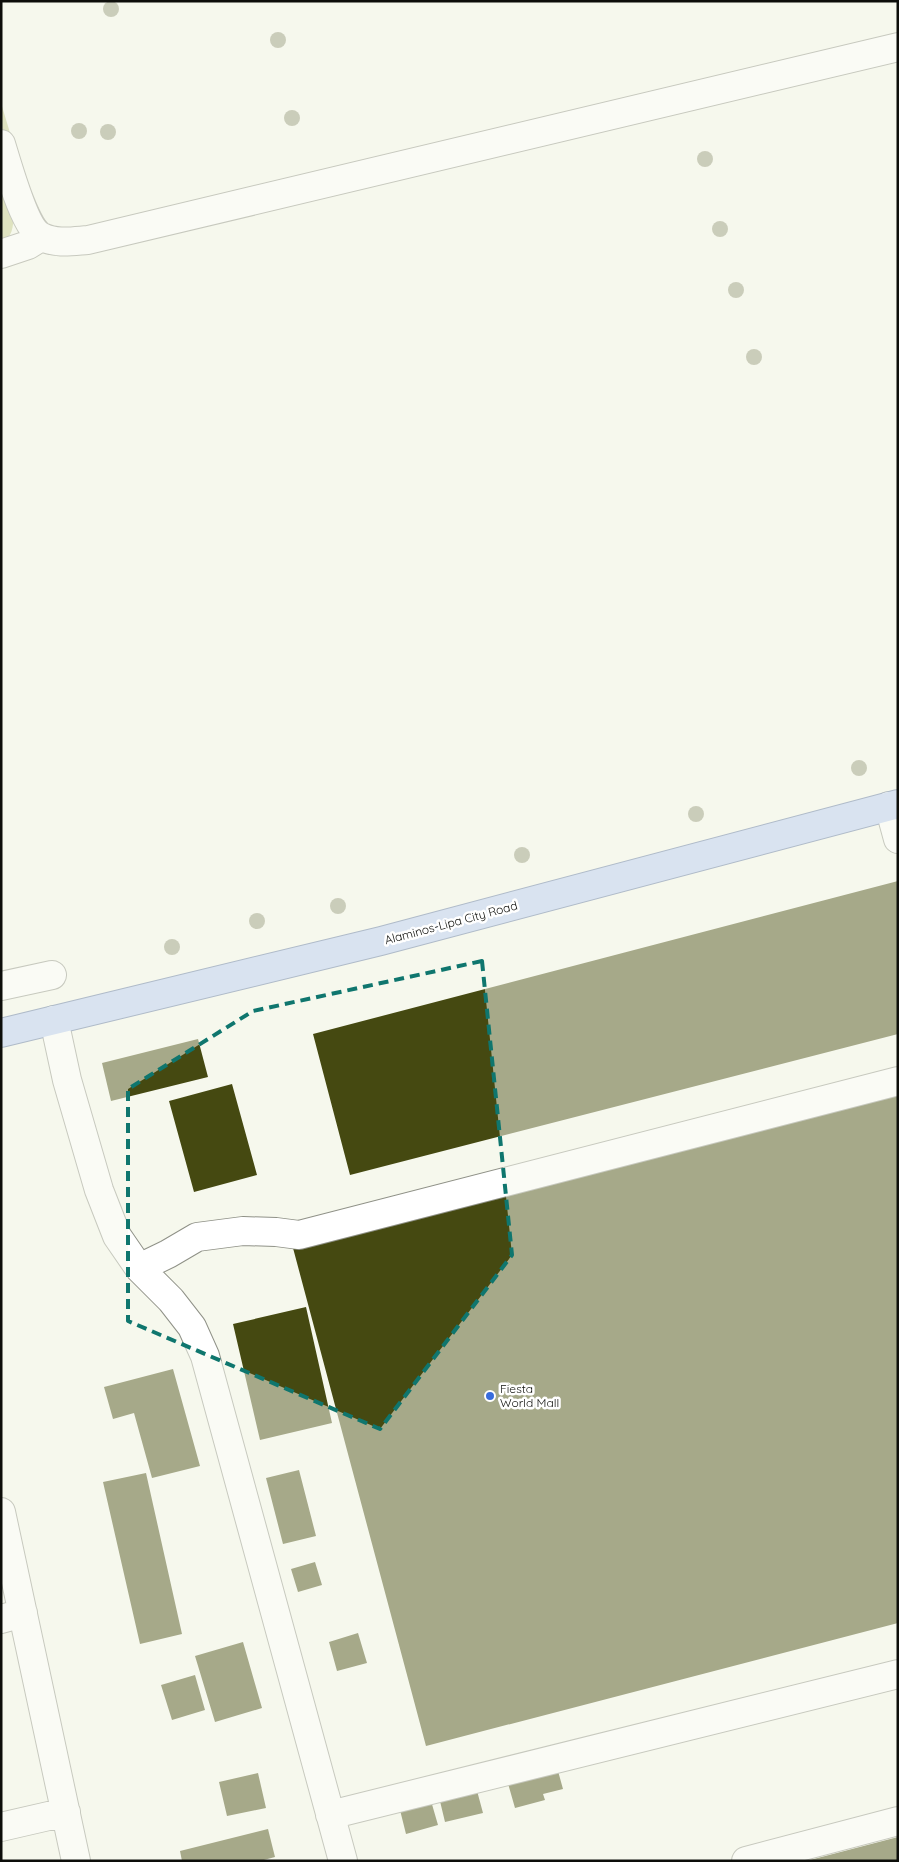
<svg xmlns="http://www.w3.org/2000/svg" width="899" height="1862" font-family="Quicksand,sans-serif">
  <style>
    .green { fill: #c3cb8a }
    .building { fill: #454911 }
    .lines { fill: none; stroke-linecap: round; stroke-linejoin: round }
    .minor-casing { stroke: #8f9187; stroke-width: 30 }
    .major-casing { stroke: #5a719d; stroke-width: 30 }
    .minor { stroke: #fff; stroke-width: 28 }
    .major { stroke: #b5caf4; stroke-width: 28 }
    .tree { fill: #96997d }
    .marked { fill: none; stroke: #0f766e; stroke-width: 4; stroke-dasharray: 10 6; stroke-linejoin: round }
    .poi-dot { fill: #386cdc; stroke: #fff; stroke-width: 2 }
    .labels { text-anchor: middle; stroke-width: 5; stroke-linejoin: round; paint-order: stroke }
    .street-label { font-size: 12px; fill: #0d0e0a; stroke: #fff }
    .poi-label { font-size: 12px; fill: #0d0e0a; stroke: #fff; text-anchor: start }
  </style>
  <rect width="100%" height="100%" fill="#f6f8ed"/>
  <!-- green -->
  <path class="green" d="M1 103 27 189 33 202 39 208 13 215C14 227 12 237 1 244Z"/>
  <!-- building -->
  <path class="building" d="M898 881V1034L350 1175 313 1034Z
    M198 1039 208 1077 111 1101 102 1063Z
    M232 1084 257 1175 194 1192 169 1101Z
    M898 1090V1623L426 1746 293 1248Z
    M306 1307 332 1423 260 1440 233 1324Z
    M173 1369 200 1466 152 1478 134 1413 113 1419 104 1387Z
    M299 1470 316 1536 283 1544 266 1478Z
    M146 1473 182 1634 140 1644 103 1482Z
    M315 1562 322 1585 298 1592 291 1569Z
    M358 1633 367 1663 337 1671 329 1642Z
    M243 1642 262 1708 215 1722 195 1656Z
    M195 1675 205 1710 172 1720 161 1685Z
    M558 1771 563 1789 543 1794 545 1800 515 1808 507 1780Z
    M258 1773 266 1808 227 1816 219 1782Z
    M476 1787 483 1813 445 1822 439 1797Z
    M429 1794 438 1825 406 1834 398 1802Z
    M268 1829 275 1857 260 1861H182L180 1851Z
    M898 1837V1861H810V1860Z"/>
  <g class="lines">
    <!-- minor casing -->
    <g class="minor-casing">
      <path id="minor" d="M1 144C7 163 25 230 42 237 56 244 73 241 88 240L898 47
        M1 254 28 245 41 237
        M889 806 898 839
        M1 986 52 975
        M54 1020 67 1080 99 1190 117 1236 139 1268 171 1300 192 1327 205 1356 343 1861
        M139 1268 168 1254 197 1237 243 1231 276 1232 299 1235 898 1081
        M1 1512 76 1861
        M1 1619 23 1613
        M330 1815 898 1674
        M1 1827 66 1812
        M746 1861 898 1821"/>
    </g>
    <!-- major casing -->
    <g class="major-casing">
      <path id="major" d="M1 1033 381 941 898 804"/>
    </g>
    <!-- minor -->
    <use href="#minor" class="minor"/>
    <!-- major -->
    <use href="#major" class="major"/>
  </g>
  <!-- trees -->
  <g class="tree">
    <circle cx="111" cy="9" r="8"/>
    <circle cx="278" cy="40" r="8"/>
    <circle cx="292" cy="118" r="8"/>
    <circle cx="79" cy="131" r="8"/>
    <circle cx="108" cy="132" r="8"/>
    <circle cx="705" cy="159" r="8"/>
    <circle cx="720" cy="229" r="8"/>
    <circle cx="736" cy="290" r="8"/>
    <circle cx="754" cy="357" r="8"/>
    <circle cx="859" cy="768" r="8"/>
    <circle cx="696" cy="814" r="8"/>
    <circle cx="522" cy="855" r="8"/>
    <circle cx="338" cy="906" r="8"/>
    <circle cx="257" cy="921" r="8"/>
    <circle cx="172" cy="947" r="8"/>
  </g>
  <!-- marked area -->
  <path d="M0 0H899V1862H0ZM482 961 512 1255 380 1429 128 1321V1089L253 1011Z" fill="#f6f8ed" fill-opacity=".55" fill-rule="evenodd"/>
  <path class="marked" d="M482 961 512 1255 380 1429 128 1321V1089L253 1011Z"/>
  <!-- markers -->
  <circle class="poi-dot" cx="490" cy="1396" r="5"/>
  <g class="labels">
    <!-- street labels -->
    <g class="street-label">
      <text transform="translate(451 923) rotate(-15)" y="4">Alaminos-Lipa City Road</text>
    </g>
    <!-- poi labels -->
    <g class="poi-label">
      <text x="500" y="1393">Fiesta<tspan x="500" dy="14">World Mall</tspan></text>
    </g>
  </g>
  <!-- border -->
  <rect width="899" height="1862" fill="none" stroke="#0d0e0a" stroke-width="5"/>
</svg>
